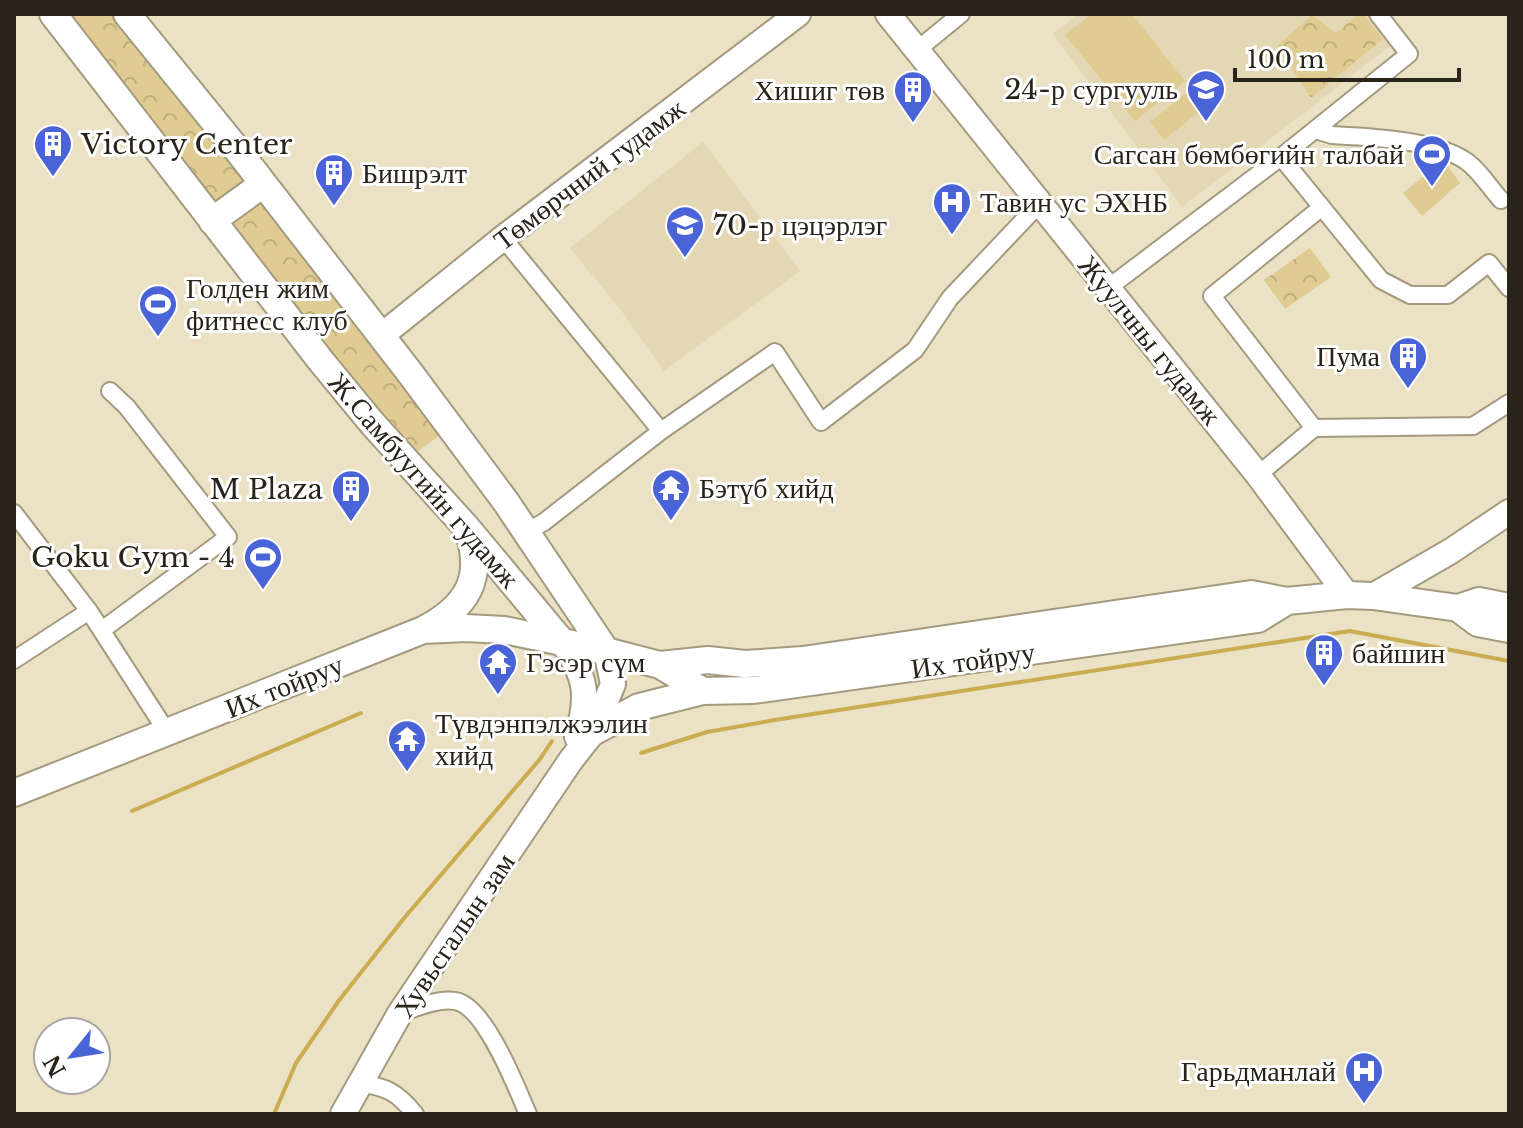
<svg xmlns="http://www.w3.org/2000/svg" width="1523" height="1128" font-family="'Libre Baskerville',serif">
  <style>
    .built { fill: #e4d7b3 }
    .park { fill: url(#park-crowns) }
    .pitch { fill: #e0cc92 }
    .lines { fill: none; stroke-linecap: round; stroke-linejoin: round }
    .stream { stroke: #caac51; stroke-width: 4 }
    .minor-casing { stroke: #a49a7f; stroke-width: 20 }
    .secondary-casing { stroke: #a49a7f; stroke-width: 28 }
    .primary-casing { stroke: #a49a7f; stroke-width: 30 }
    .minor { stroke: #fff; stroke-width: 16 }
    .secondary { stroke: #fff; stroke-width: 24 }
    .primary { stroke: #fff; stroke-width: 26 }
    .labels { text-anchor: middle; stroke-width: 6; stroke-linejoin: round; paint-order: stroke }
    .poi-label { font-size: 28px; fill: #28241a; stroke: #fff; text-anchor: start }
    .street-label { font-size: 28px; fill: #28241a; stroke: #fff }
  </style>
  <defs>
    <pattern id="park-crowns" width="20" height="18" patternUnits="userSpaceOnUse" patternTransform="scale(2)"><rect width="20" height="18" fill="#e0cc92"/><path d="M2 6a3 3 0 1 1 6 0M12 15a3 3 0 1 1 6 0" fill="none" stroke="#c0af7d"/></pattern>
  </defs>
  <rect width="100%" height="100%" fill="#ebe1c4"/>
  <!-- built -->
  <path class="built" d="M1078 14H1370L1394 43 1182 207 1053 34Z
    M703 142 800 271 664 371 620 309 570 248Z"/>
  <!-- park -->
  <path class="park" d="M64 14H116L441 434 417 452 362 395Z
    M1359 14H1363L1383 39 1311 98 1277 46 1312 15 1336 33Z
    M1310 248 1331 277 1285 309 1264 280Z"/>
  <!-- pitch -->
  <path class="pitch" d="M1091 14H1132L1185 81 1135 121 1065 35Z
    M1186 93 1201 110 1164 140 1150 122Z
    M1443 160 1460 183 1422 216 1403 193Z"/>
  <g class="lines">
    <!-- stream -->
    <path class="stream" d="M641 753 707 732 781 719 1350 631 1509 661
      M132 811 361 713
      M274 1114 296 1063 340 999 405 917 540 759 552 741"/>
    <!-- minor casing -->
    <g class="minor-casing">
      <path id="minor" d="M917 50 961 14
        M1316 130 1332 135C1370 137 1445 140 1472 166 1483 176 1491 189 1501 200
        M1281 157 1381 280 1410 295H1448L1489 263 1509 288
        M503 238 661 431
        M1108 288 1281 157 1409 54 1378 14
        M1314 428 1212 296 1322 207
        M1258 475 1314 428 1473 426 1509 403
        M14 513 89 611 167 732
        M527 532 544 522 661 431 775 352 821 422 915 350 950 298 1040 203
        M102 630 228 537 127 407 110 391
        M14 660 89 611
        M400 1013C416 1008 438 998 455 1001 485 1005 517 1089 528 1114
        M359 1083C387 1087 397 1092 415 1114"/>
    </g>
    <!-- secondary casing -->
    <g class="secondary-casing">
      <path id="secondary" d="M888 14 1258 475 1347 595
        M381 336 503 238 798 14
        M1373 596 1451 551 1509 512
        M562 642C587 677 589 696 577 737
        M343 1114 400 1013 571 760 593 732 613 684 606 651"/>
    </g>
    <!-- primary casing -->
    <g class="primary-casing">
      <path id="primary" d="M53 14 321 361 372 423 467 528 562 642
        M127 14 235 147 410 373 506 502 606 651
        M212 221 263 184
        M1458 608 1478 623 1509 629
        M425 629C466 607 485 579 468 531
        M660 665 708 660 745 664 803 660 1251 594 1287 601 1347 595 1373 596 1458 608 1479 601 1509 607
        M593 732 639 707 703 691
        M14 793 423 630 466 628 504 630 606 651 660 665 703 691 754 690 1258 619 1287 601"/>
    </g>
    <!-- minor -->
    <use href="#minor" class="minor"/>
    <!-- secondary -->
    <use href="#secondary" class="secondary"/>
    <!-- primary -->
    <use href="#primary" class="primary"/>
  </g>
  <!-- icons -->
  <defs>
    <g id="school-pin" transform="scale(2)"><path d="M0 17L-7.5 6A9.5 9.5 0 1 1 7.5 6Z" fill="#4a63d7" stroke="#fff"/><path d="M0-5L7-2L0 1L-7-2ZM-4 1L0 2.5L4 1V4Q0 6-4 4Z" fill="#fff"/></g>
    <g id="building-pin" transform="scale(2)"><path d="M0 17L-7.5 6A9.5 9.5 0 1 1 7.5 6Z" fill="#4a63d7" stroke="#fff"/><path d="M-4-6H4V6H1V3H-1V6H-4ZM-2.5-4.3h1.7v1.8h-1.7ZM.8-4.3h1.7v1.8H.8ZM-2.5-1h1.7V.8h-1.7ZM.8-1h1.7V.8H.8Z" fill="#fff"/></g>
    <g id="stadium-pin" transform="scale(2)"><path d="M0 17L-7.5 6A9.5 9.5 0 1 1 7.5 6Z" fill="#4a63d7" stroke="#fff"/><path d="M0-5a6.5 5 0 1 0 0 10a6.5 5 0 1 0 0-10ZM-3.5-1.8h7v3.6h-7Z" fill="#fff"/></g>
    <g id="hospital-pin" transform="scale(2)"><path d="M0 17L-7.5 6A9.5 9.5 0 1 1 7.5 6Z" fill="#4a63d7" stroke="#fff"/><path d="M-5-5h3v3.5h4V-5h3V5h-3V1.5h-4V5h-3Z" fill="#fff"/></g>
    <g id="temple-pin" transform="scale(2)"><path d="M0 17L-7.5 6A9.5 9.5 0 1 1 7.5 6Z" fill="#4a63d7" stroke="#fff"/><path d="M0-6L5-2H3V0L6.5 2.5H4V6H1.5V3h-3V6H-4V2.5H-6.5L-3 0V-2H-5Z" fill="#fff"/></g>
  </defs>
  <g fill-rule="evenodd">
    <use href="#school-pin" x="1206" y="89"/>
    <use href="#building-pin" x="913" y="90"/>
    <use href="#building-pin" x="53" y="144"/>
    <use href="#stadium-pin" x="1432" y="154"/>
    <use href="#building-pin" x="334" y="173"/>
    <use href="#hospital-pin" x="952" y="202"/>
    <use href="#school-pin" x="685" y="225"/>
    <use href="#stadium-pin" x="158" y="304"/>
    <use href="#building-pin" x="1408" y="356"/>
    <use href="#temple-pin" x="671" y="488"/>
    <use href="#building-pin" x="351" y="489"/>
    <use href="#stadium-pin" x="263" y="557"/>
    <use href="#building-pin" x="1324" y="653"/>
    <use href="#temple-pin" x="498" y="662"/>
    <use href="#temple-pin" x="407" y="739"/>
    <use href="#hospital-pin" x="1364" y="1071"/>
  </g>
  <g class="labels">
    <!-- poi labels -->
    <g class="poi-label">
      <text x="1178" y="99" text-anchor="end">24-р сургууль</text>
      <text x="885" y="100" text-anchor="end">Хишиг төв</text>
      <text x="81" y="154">Victory Center</text>
      <text x="1404" y="164" text-anchor="end">Сагсан бөмбөгийн талбай</text>
      <text x="362" y="183">Бишрэлт</text>
      <text x="980" y="212">Тавин ус ЭХНБ</text>
      <text x="713" y="235">70-р цэцэрлэг</text>
      <text x="186" y="298">Голден жим<tspan x="186" dy="32">фитнесс клуб</tspan></text>
      <text x="1380" y="366" text-anchor="end">Пума</text>
      <text x="699" y="498">Бэтүб хийд</text>
      <text x="323" y="499" text-anchor="end">M Plaza</text>
      <text x="235" y="567" text-anchor="end">Goku Gym - 4</text>
      <text x="1352" y="663">байшин</text>
      <text x="526" y="672">Гэсэр сүм</text>
      <text x="435" y="733">Түвдэнпэлжээлин<tspan x="435" dy="32">хийд</tspan></text>
      <text x="1336" y="1081" text-anchor="end">Гарьдманлай</text>
    </g>
    <!-- street labels -->
    <g class="street-label">
      <text transform="translate(589 174) rotate(-37)" y="10">Төмөрчний гудамж</text>
      <text transform="translate(1150 340) rotate(51)" y="10">Жуулчны гудамж</text>
      <text transform="translate(424 480) rotate(49)" y="10">Ж.Самбуугийн гудамж</text>
      <text transform="translate(973 660) rotate(-8)" y="10">Их тойруу</text>
      <text transform="translate(284 686) rotate(-22)" y="10">Их тойруу</text>
      <text transform="translate(454 935) rotate(-56)" y="10">Хувьсгалын зам</text>
    </g>
  </g>
  <!-- border -->
  <rect width="1523" height="1128" fill="none" stroke="#28241a" stroke-width="32"/>
  <!-- north arrow -->
  <g transform="translate(72 1056) rotate(240)"><circle r="38" fill="#ffffff" stroke="#a9a7a3" stroke-width="2"/>
  <path d="M0-6L14 30L0 20L-14 30Z" fill="#4a63d7"/>
  <text y="-12" font-size="22" font-weight="bold" text-anchor="middle" fill="#28241a">N</text>
  </g>
  <!-- scale -->
  <path d="M1235 68v12h224v-12" fill="none" stroke="#28241a" stroke-width="4"/>
  <text x="1247" y="68" font-size="24" fill="#28241a" stroke="#ffffff" stroke-width="6" paint-order="stroke">100 m</text>
</svg>
